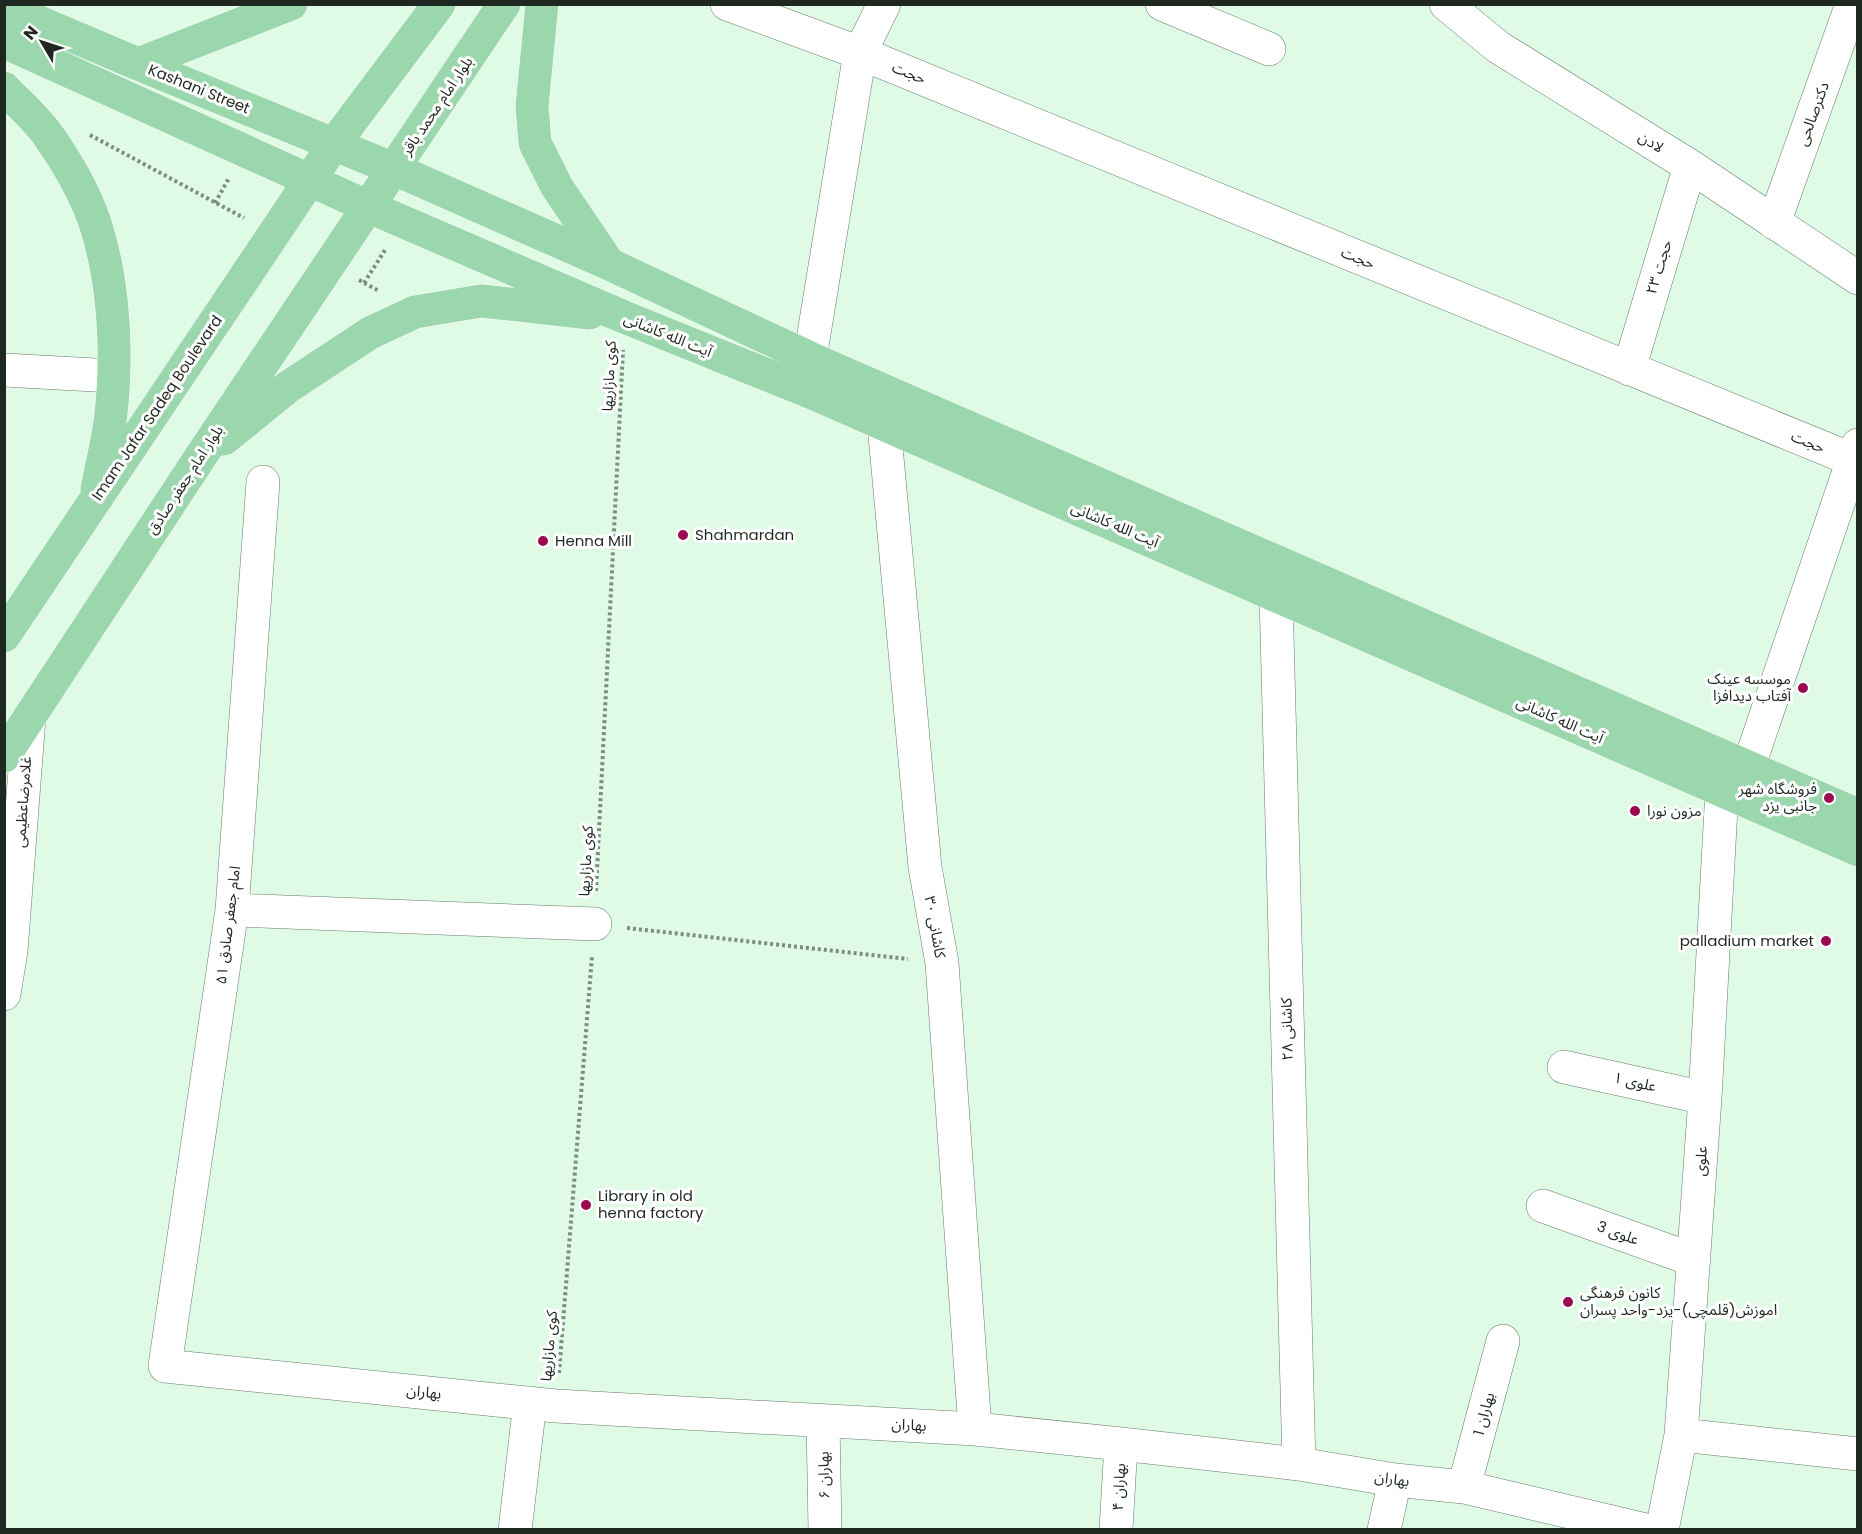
<svg xmlns="http://www.w3.org/2000/svg" width="1862" height="1534" font-family="Poppins,'Noto Sans Arabic',sans-serif">
  <style>
    .lines { fill: none; stroke-linecap: round; stroke-linejoin: round }
    .minor-casing { stroke: #657d6a; stroke-width: 34 }
    .major-casing { stroke: #fff; stroke-width: 34 }
    .path { stroke: #7c8e80; stroke-width: 4; stroke-dasharray: 3 3; stroke-linecap: butt }
    .minor { stroke: #fff; stroke-width: 33 }
    .major { stroke: #9ad7ac; stroke-width: 33 }
    .poi-dot { fill: #9e0850; stroke: #fff; stroke-width: 2 }
    .labels { text-anchor: middle; stroke-width: 6; stroke-linejoin: round; paint-order: stroke }
    .street-label { font-size: 15px; fill: #1e2820; stroke: #fff }
    .poi-label { font-size: 15px; fill: #1e2820; stroke: #fff; text-anchor: start }
  </style>
  <rect width="100%" height="100%" fill="#dffae5"/>
  <g class="lines">
    <!-- minor casing -->
    <g class="minor-casing">
      <path id="minor" d="M727 4 860 53 1858 462
        M1162 4 1269 49
        M1446 4 1498 47 1690 166 1858 278
        M1774 223 1852 4
        M810 358 860 53 884 4
        M1629 369 1690 166
        M4 370 113 376
        M884 425 925 867 942 963 975 1429
        M263 482 232 910 165 1366 556 1406 975 1429 1121 1444 1299 1464 1395 1480 1464 1487 1646 1530
        M1276 595 1299 1464
        M1748 768 1858 445
        M232 910 595 924
        M4 994 11 951 29 718
        M1564 1067 1705 1098
        M1543 1206 1694 1260
        M823 1421 825 1530
        M1681 1435 1858 1454
        M1464 1487 1503 1341
        M515 1530 530 1403
        M1116 1530 1121 1444
        M1384 1530 1395 1480
        M1662 1530 1681 1435 1705 1098 1722 790"/>
    </g>
    <!-- major casing -->
    <g class="major-casing">
      <path id="major" d="M542 4 532 106 535 143 557 187 609 264
        M4 7 138 64 394 169 609 264 810 358 1858 815
        M4 42 369 207 624 317 812 393 1858 850
        M138 64 291 4
        M4 88C19 104 38 120 50 138 68 164 85 193 95 223 115 284 118 359 110 422 107 444 101 467 97 489
        M224 439 288 387 370 333 415 312 481 301 590 313
        M4 636 334 144 439 4
        M4 756 199 459 504 4"/>
    </g>
    <!-- path -->
    <path class="path" d="M90 135 244 218
      M215 203 229 178
      M359 280 379 291
      M364 283 385 250
      M596 891 623 350
      M627 928 908 959
      M559 1373 592 956"/>
    <!-- minor -->
    <use href="#minor" class="minor"/>
    <!-- major -->
    <use href="#major" class="major"/>
  </g>
  <!-- markers -->
  <g class="poi-dot">
    <circle cx="683" cy="535" r="6"/>
    <circle cx="543" cy="541" r="6"/>
    <circle cx="1803" cy="688" r="6"/>
    <circle cx="1829" cy="798" r="6"/>
    <circle cx="1635" cy="811" r="6"/>
    <circle cx="1826" cy="941" r="6"/>
    <circle cx="586" cy="1205" r="6"/>
    <circle cx="1568" cy="1302" r="6"/>
  </g>
  <g class="labels">
    <!-- street labels -->
    <g class="street-label">
      <text transform="translate(909 73) rotate(22)" y="5">حجت</text>
      <text transform="translate(199 89) rotate(22)" y="5">Kashani Street</text>
      <text transform="translate(437 106) rotate(-56)" y="5">بلوار امام محمد باقر</text>
      <text transform="translate(1813 114) rotate(-70)" y="5">دکترصالحی</text>
      <text transform="translate(1651 142) rotate(32)" y="5">لادن</text>
      <text transform="translate(1358 258) rotate(22)" y="5">حجت</text>
      <text transform="translate(1659 267) rotate(-73)" y="5">حجت ۲۳</text>
      <text transform="translate(668 335) rotate(22)" y="5">آیت الله کاشانی</text>
      <text transform="translate(609 376) rotate(-87)" y="5">کوی مازاریها</text>
      <text transform="translate(157 408) rotate(-56)" y="5">Imam Jafar Sadeq Boulevard</text>
      <text transform="translate(1808 442) rotate(22)" y="5">حجت</text>
      <text transform="translate(185 480) rotate(-57)" y="5">بلوار امام جعفر صادق</text>
      <text transform="translate(1115 525) rotate(23)" y="5">آیت الله کاشانی</text>
      <text transform="translate(1560 720) rotate(24)" y="5">آیت الله کاشانی</text>
      <text transform="translate(23 802) rotate(-86)" y="5">غلامرضاعظیمی</text>
      <text transform="translate(586 861) rotate(-87)" y="5">کوی مازاریها</text>
      <text transform="translate(228 925) rotate(-83)" y="5">امام جعفر صادق ۵۱</text>
      <text transform="translate(935 927) rotate(80)" y="5">کاشانی ۳۰</text>
      <text transform="translate(1287 1029) rotate(-91)" y="5">کاشانی ۲۸</text>
      <text transform="translate(1635 1082) rotate(13)" y="5">علوی ۱</text>
      <text transform="translate(1701 1161) rotate(-86)" y="5">علوی</text>
      <text transform="translate(1618 1233) rotate(20)" y="5">علوی 3</text>
      <text transform="translate(549 1346) rotate(-85)" y="5">کوی مازاریها</text>
      <text transform="translate(424 1392) rotate(6)" y="5">بهاران</text>
      <text transform="translate(1484 1414) rotate(-75)" y="5">بهاران 1</text>
      <text transform="translate(909 1425) rotate(3)" y="5">بهاران</text>
      <text transform="translate(824 1475) rotate(-91)" y="5">بهاران ۶</text>
      <text transform="translate(1392 1479) rotate(8)" y="5">بهاران</text>
      <text transform="translate(1119 1487) rotate(-87)" y="5">بهاران ۴</text>
    </g>
    <!-- poi labels -->
    <g class="poi-label">
      <text x="695" y="540">Shahmardan</text>
      <text x="555" y="546">Henna Mill</text>
      <text x="1791" y="684" text-anchor="end">موسسه عینک<tspan x="1791" dy="17">آفتاب دیدافزا</tspan></text>
      <text x="1817" y="794" text-anchor="end">فروشگاه شهر<tspan x="1817" dy="17">جانبی یزد</tspan></text>
      <text x="1647" y="816">مزون نورا</text>
      <text x="1814" y="946" text-anchor="end">palladium market</text>
      <text x="598" y="1201">Library in old<tspan x="598" dy="17">henna factory</tspan></text>
      <text x="1580" y="1298">کانون فرهنگی<tspan x="1580" dy="17">اموزش(قلمچی)-یزد-واحد پسران</tspan></text>
    </g>
  </g>
  <!-- border -->
  <rect width="1862" height="1534" fill="none" stroke="#1e2820" stroke-width="12"/>
  <!-- north arrow -->
  <g transform="translate(42 42) rotate(309)" stroke="#ffffff" stroke-width="4.5" paint-order="stroke">
  <path d="M0-4.5L10 22L0 15L-10 22Z" fill="#1e2820"/>
  <text y="-9" font-size="16" font-weight="bold" text-anchor="middle" fill="#1e2820">N</text>
  </g>
</svg>
